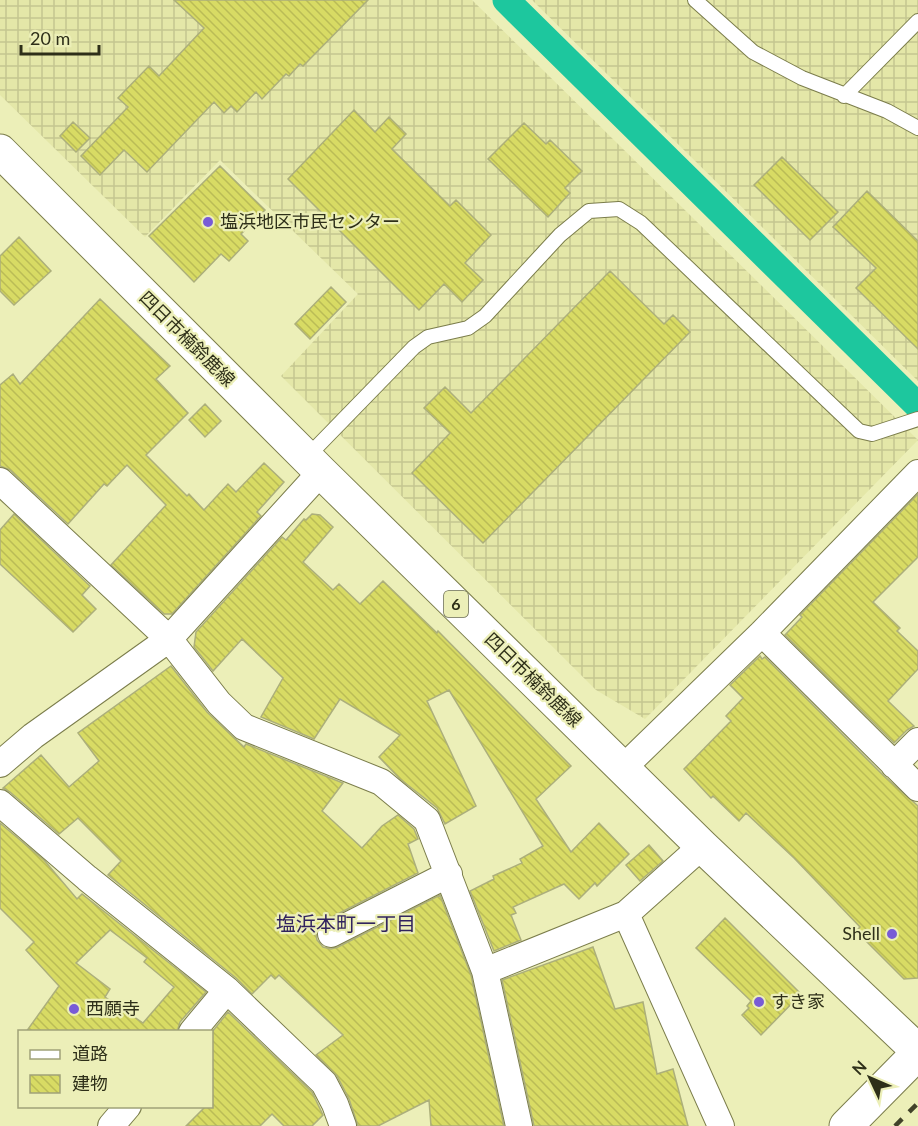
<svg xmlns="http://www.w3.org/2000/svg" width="918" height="1126" font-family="Lato,'Noto Sans JP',sans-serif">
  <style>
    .industrial { fill: url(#industrial-grid) }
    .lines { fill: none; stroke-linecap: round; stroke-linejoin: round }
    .canal { stroke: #1dc79e; stroke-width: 27 }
    .building { fill: url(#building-back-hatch); stroke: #acaf7b; stroke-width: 1.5; fill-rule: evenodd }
    .lane-casing { stroke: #7b7d4b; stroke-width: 16 }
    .street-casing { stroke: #7b7d4b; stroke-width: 28 }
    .secondary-casing { stroke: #7b7d4b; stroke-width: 35 }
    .primary-casing { stroke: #7b7d4b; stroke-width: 35 }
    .lane { stroke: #fff; stroke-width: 14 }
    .street { stroke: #fff; stroke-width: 26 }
    .secondary { stroke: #fff; stroke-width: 33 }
    .primary { stroke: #fff; stroke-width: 33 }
    .rail { stroke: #414229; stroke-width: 4.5; stroke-dasharray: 10 10; stroke-linecap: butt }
    .poi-dot { fill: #785bd6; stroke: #ecefb8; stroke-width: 2 }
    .labels { text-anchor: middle; stroke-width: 4.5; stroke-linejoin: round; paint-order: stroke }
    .shield { fill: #ecefb8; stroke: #676949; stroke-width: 1.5 }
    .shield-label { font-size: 16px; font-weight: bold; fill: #2e2f19 }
    .poi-label { font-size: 18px; fill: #2e2f19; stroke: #ecefb8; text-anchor: start }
    .street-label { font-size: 18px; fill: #2e2f19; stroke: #ecefb8 }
    .neighbourhood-label { font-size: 20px; fill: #31235e; stroke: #ecefb8 }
  </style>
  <defs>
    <pattern id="industrial-grid" width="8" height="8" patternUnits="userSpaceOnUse" patternTransform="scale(1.5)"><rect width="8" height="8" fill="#e4e7a8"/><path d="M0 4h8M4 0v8" fill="none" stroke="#c4c690"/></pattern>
    <pattern id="building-back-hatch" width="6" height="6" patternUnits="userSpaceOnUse" patternTransform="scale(1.5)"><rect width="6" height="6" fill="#d8db64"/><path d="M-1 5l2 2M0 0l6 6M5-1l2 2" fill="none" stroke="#babc56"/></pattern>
  </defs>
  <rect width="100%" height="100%" fill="#ecefb8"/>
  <!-- industrial -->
  <path class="industrial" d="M0 0H472L918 440 645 719 596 690 281 376 358 294 220 160 145 237 0 95Z
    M532 0H918V381Z"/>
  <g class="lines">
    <!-- canal -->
    <path class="canal" d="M506 0 918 406"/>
  </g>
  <!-- building -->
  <path class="building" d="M174 0H368L303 66 300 64 289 76 286 74 262 99 256 92 237 112 231 106 224 113 214 102 147 172 124 150 100 175 81 156 128 107 118 98 149 66 159 76 204 28Z
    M354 110 375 132 389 117 406 134 392 149 450 206 456 200 491 235 465 263 483 280 462 302 444 284 419 310 288 179Z
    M73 122 90 138 76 152 60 136Z
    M524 123 546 144 550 140 582 171 565 188 570 193 548 217 488 159Z
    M782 157 838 212 810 240 754 185Z
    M220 166 265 210 241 234 248 241 229 261 221 254 194 282 149 236Z
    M867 191 918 241V349L856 288 876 268 833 227Z
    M19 237 51 271 14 305 0 291V256Z
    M610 271 664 324 673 315 690 332 483 543 412 473 450 433 424 408 445 387 471 413Z
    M331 287 346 302 310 339 295 324Z
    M100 299 170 366 156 379 188 413 146 455 187 496 189 494 204 510 228 484 236 492 264 463 284 482 257 512 261 516 172 614H164L111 565 166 505 127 465 107 486 104 484 68 524 10 470 0 466V385L13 374 20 384Z
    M205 404 221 421 205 437 189 420Z
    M918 494V557L873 602 900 628 897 631 918 651V669L888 701 914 726 907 730 894 743 785 635 802 617 800 615Z
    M14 514 90 586 82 595 96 609 73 632 0 564V530Z
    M312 514 320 515 333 527 303 562 333 590 339 584 360 604 383 581 437 633 438 631 571 766 536 799 571 852 599 823 629 854 597 886 595 883 579 899 564 884 513 907 516 913 511 915 521 940 494 951 470 891 494 879 493 876 522 863 520 859 543 846 449 690 427 701 476 806 445 824 437 808 400 779 379 757 400 735 340 699 314 739 261 717 283 678 242 639 213 671 194 647 196 632 282 537 286 540 304 519 306 520Z
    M760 656 762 659 765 657 884 776 918 806V978L904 979 856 931 860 927 794 858 746 813 739 821 713 796 711 798 684 769 731 721 726 716 743 698 730 685Z
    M171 666 207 712 244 747 246 744 343 783 322 811 362 848 382 826 398 815 414 829 418 839 408 844 418 873 324 921 318 926 316 933 317 940 323 947 331 949 338 947 440 895 471 975 504 1126H431L429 1100 378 1126H358L349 1099 337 1076 316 1055 343 1035 279 975 275 979 271 975 252 994 236 978 108 875 121 861 78 818 59 834 10 792 3 788 41 755 69 787 99 761 78 733Z
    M0 823 44 860 77 899 82 894 206 992 180 1022 177 1032H26L59 986 26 950 34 942 0 908ZM110 930 147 958 144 962 174 987 143 1023 105 997 110 989 76 963Z
    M649 845 663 861 640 881 626 865Z
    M725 918 801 994 761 1035 742 1015 749 1008 747 1006 751 1001 696 948Z
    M593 947 615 1009 643 1002 657 1074 673 1069 688 1126H534L502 980Z
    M228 1012 312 1092 323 1115 312 1126H284L272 1114 260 1126H186L205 1107H212V1032Z"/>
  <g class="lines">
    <!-- lane casing -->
    <g class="lane-casing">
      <path id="lane" d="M695 0 753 52 802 78 887 111 918 128
        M844 96 918 21
        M306 458 414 347 428 337 468 328 485 316 560 235 589 211 619 209 641 223 859 431 872 434 918 419"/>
    </g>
    <!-- street casing -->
    <g class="street-casing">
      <path id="street" d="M0 481 169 639 219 703 244 727 381 782 427 820 485 971 519 1126
        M762 633 918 788
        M0 764 33 736 169 639 321 472
        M894 765 918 741
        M623 768 762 633 918 473
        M0 803 87 878 227 990 324 1083 335 1104 343 1126
        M626 914 721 1126
        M331 934 449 874
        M485 971 626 914 702 846
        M192 1032 227 990
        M111 1126 128 1106"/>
    </g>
    <!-- secondary casing -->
    <g class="secondary-casing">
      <path id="secondary" d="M846 1126 918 1053"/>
    </g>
    <!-- primary casing -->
    <g class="primary-casing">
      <path id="primary" d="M0 151 321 472 702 846 918 1051"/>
    </g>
    <!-- lane -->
    <use href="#lane" class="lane"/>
    <!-- street -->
    <use href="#street" class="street"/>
    <!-- secondary -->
    <use href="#secondary" class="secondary"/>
    <!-- primary -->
    <use href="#primary" class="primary"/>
    <!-- rail -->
    <path class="rail" d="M895 1126 918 1103"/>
  </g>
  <!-- markers -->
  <g class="poi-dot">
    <circle cx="208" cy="222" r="6"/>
    <circle cx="892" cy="934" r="6"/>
    <circle cx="759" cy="1002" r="6"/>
    <circle cx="74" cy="1009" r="6"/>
  </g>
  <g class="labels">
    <!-- shield labels -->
    <rect class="shield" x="444" y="591" width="24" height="26" rx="4.5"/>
    <g class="shield-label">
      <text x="456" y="610">6</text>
    </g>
    <!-- poi labels -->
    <g class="poi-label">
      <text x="220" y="228">塩浜地区市民センター</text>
      <text x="880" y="940" text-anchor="end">Shell</text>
      <text x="771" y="1008">すき家</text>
      <text x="86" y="1015">西願寺</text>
    </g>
    <!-- street labels -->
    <g class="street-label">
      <text transform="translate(187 339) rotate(45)" y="6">四日市楠鈴鹿線</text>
      <text transform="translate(533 680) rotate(44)" y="6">四日市楠鈴鹿線</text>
    </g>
    <!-- neighbourhood labels -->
    <g class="neighbourhood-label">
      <text x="346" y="931">塩浜本町一丁目</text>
    </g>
  </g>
  <!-- legend -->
  <rect x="18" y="1030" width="195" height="78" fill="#ecefb8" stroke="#a0a278" stroke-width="1.5"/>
  <rect x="30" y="1050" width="30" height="9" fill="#ffffff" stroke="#a0a278" stroke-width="1.5"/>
  <text x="72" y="1060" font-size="18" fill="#2e2f19">道路</text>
  <rect x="30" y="1075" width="30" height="18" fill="url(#building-back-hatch)" stroke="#a0a278" stroke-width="1.5"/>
  <text x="72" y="1090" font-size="18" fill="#2e2f19">建物</text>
  <!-- north arrow -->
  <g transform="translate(870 1078) rotate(314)" stroke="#ecefb8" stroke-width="4.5" paint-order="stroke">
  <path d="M0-4.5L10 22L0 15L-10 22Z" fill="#2e2f19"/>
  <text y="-9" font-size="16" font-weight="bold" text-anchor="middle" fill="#2e2f19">N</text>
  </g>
  <!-- scale -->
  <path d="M21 45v9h78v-9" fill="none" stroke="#2e2f19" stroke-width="3"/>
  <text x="30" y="45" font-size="18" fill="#2e2f19" stroke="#ecefb8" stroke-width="4.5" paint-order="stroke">20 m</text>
</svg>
